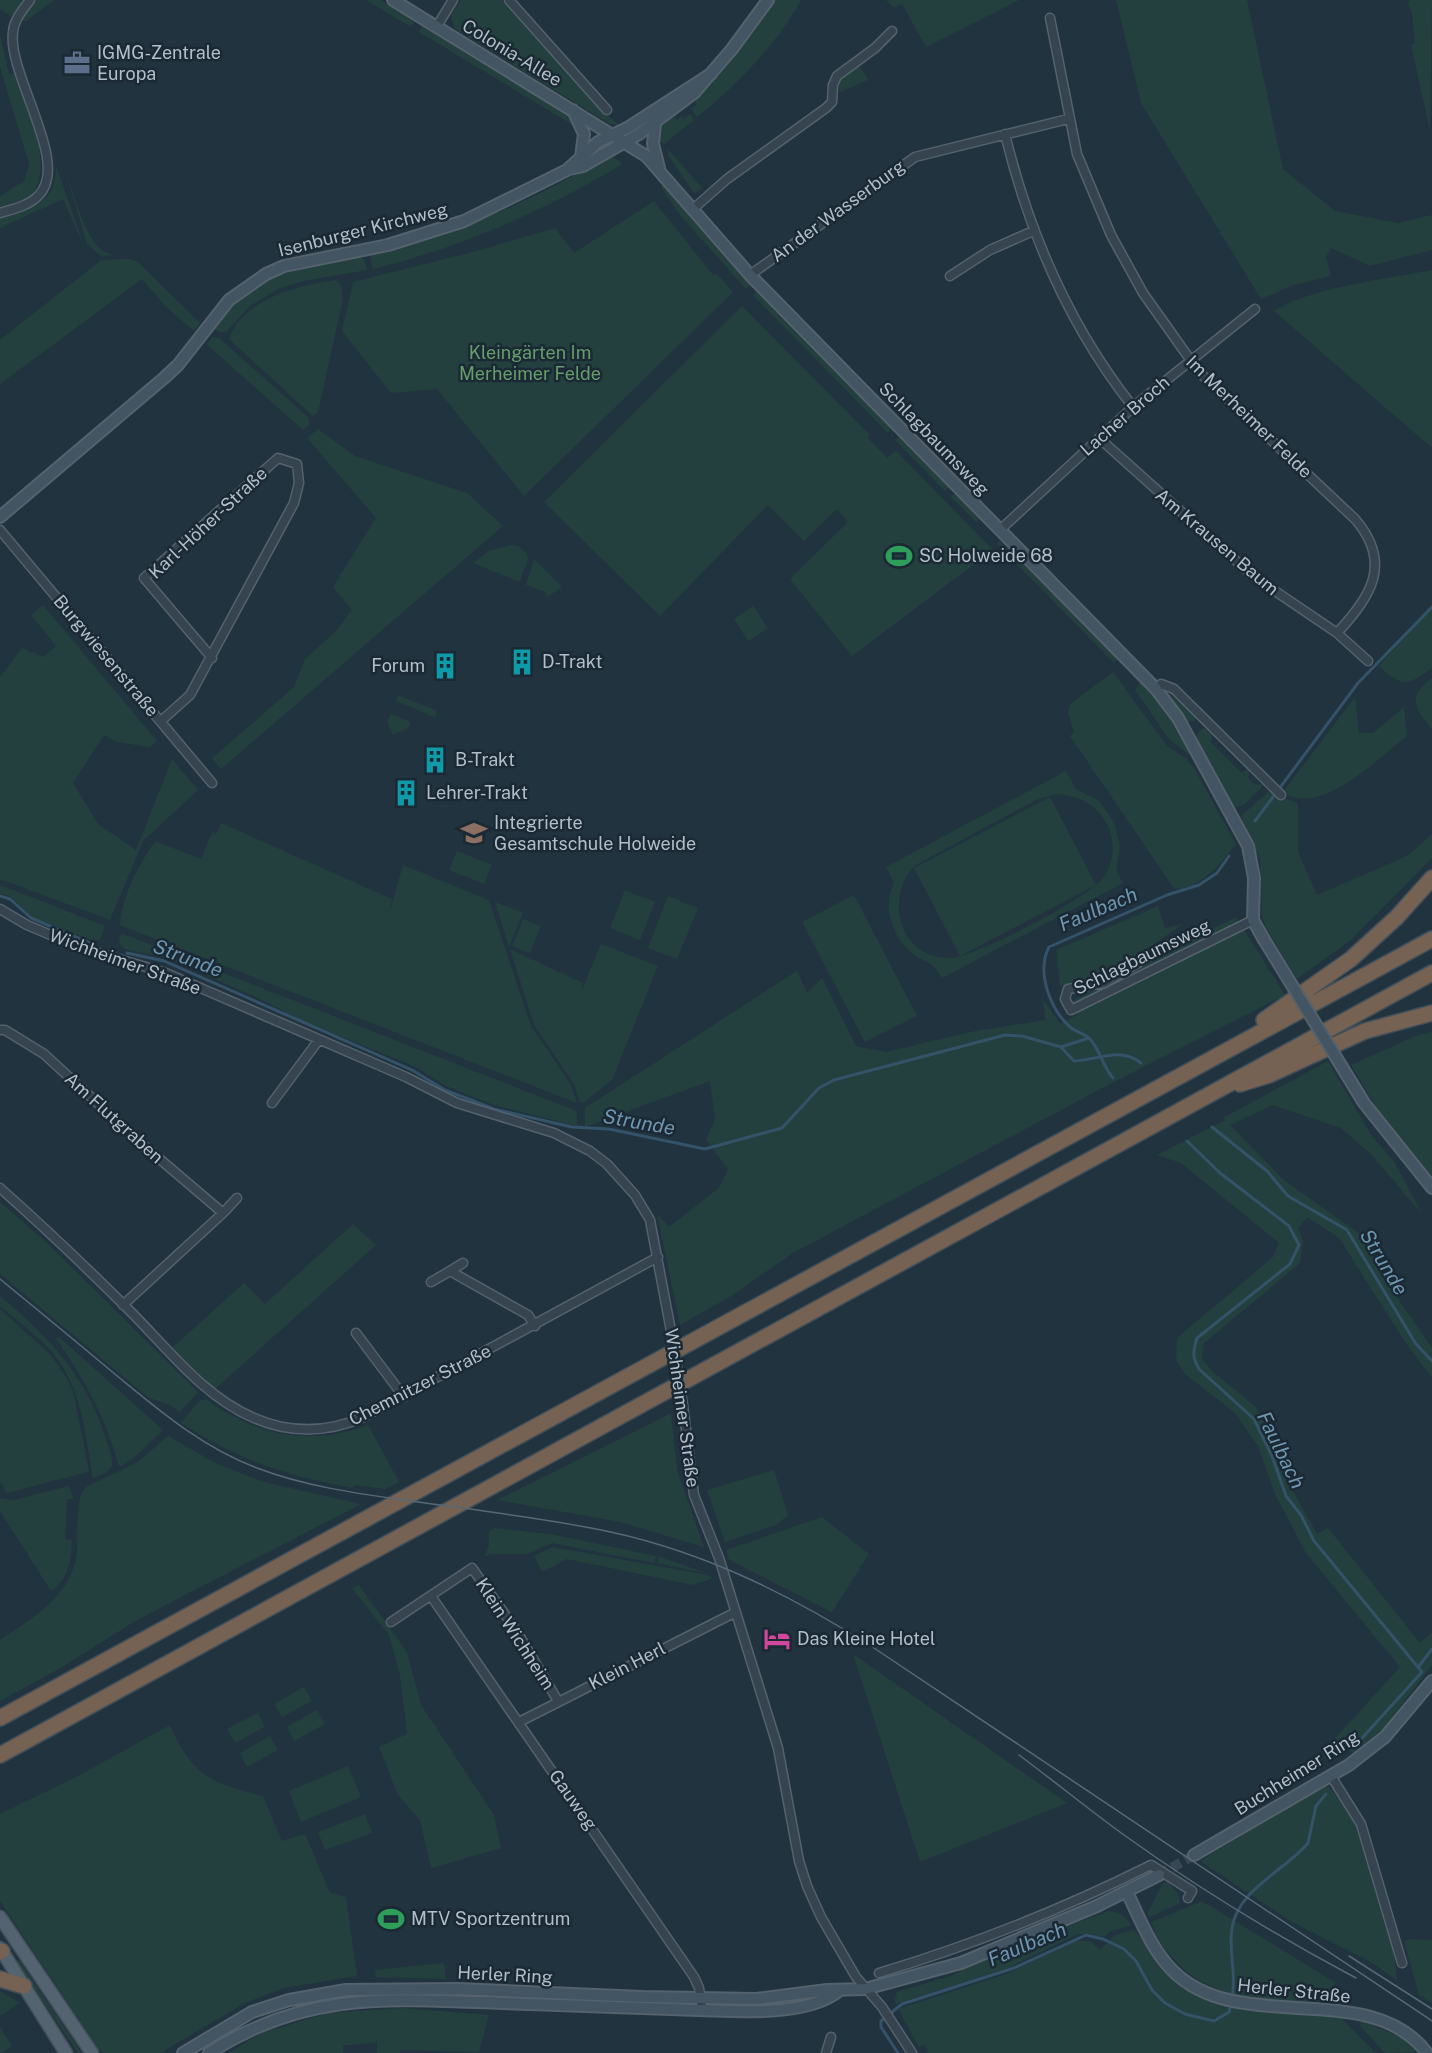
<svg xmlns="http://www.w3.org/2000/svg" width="1432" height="2053" font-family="'Public Sans',sans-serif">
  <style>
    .green { fill: #23403f; fill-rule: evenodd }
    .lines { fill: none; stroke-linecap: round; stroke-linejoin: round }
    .stream { stroke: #345268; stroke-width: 3 }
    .secondary-tunnel { stroke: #374854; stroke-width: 10; stroke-dasharray: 10 5; stroke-linecap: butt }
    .street-casing { stroke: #54626d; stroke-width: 11 }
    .secondary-casing { stroke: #54626d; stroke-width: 14 }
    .primary-casing { stroke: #42505b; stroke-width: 15 }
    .highway-casing { stroke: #414f5a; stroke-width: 18 }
    .street { stroke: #36444f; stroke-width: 8 }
    .secondary { stroke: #435462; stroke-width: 10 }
    .primary { stroke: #53636f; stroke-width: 12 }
    .highway { stroke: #756252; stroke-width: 15 }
    .tram { stroke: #576976; stroke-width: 1.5 }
    .street-bridge-casing { stroke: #54626d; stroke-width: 11; stroke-linecap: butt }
    .secondary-bridge-casing { stroke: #54626d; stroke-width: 14; stroke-linecap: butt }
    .street-bridge { stroke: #36444f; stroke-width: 8 }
    .secondary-bridge { stroke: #435462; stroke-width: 10 }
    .labels { text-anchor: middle; stroke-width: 5; stroke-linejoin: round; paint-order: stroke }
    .poi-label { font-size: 18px; fill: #b1bfca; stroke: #1b2934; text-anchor: start }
    .street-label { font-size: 18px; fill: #b1bfca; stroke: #1b2934 }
    .park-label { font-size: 18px; fill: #669d6a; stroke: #1b2934 }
    .water-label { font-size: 20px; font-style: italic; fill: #6f96b0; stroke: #1b2934 }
  </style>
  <rect width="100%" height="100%" fill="#21333f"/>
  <!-- green -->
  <path class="green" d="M0 0H23L11 16 0 9Z
    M36 0H54L26 21H20Z
    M366 0H380L415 21 411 27Z
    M461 0H501L600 109 619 125 610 124 455 29 451 16Z
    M774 0H801C776 45 737 85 697 117L691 109 697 105 695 102Z
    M886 0H1019L926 47 902 4 894 8Z
    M1116 0H1247L1283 169 1335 211 1398 223 1432 215V250L1370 266 1331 248 1326 257 1331 276 1294 285 1261 299 1141 103Z
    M1410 0H1432L1430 131 1411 45 1415 44 1412 13 1408 5Z
    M422 26 570 116 578 128 419 32Z
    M0 35 9 74 14 73C24 103 58 170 30 195 21 202 10 204 0 207V196L24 181 29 164 0 67Z
    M859 65 868 80 840 92C835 78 848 73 859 65Z
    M690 114 694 120 664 144 656 140C658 126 663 123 675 117L677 120 682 116 684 119Z
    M668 149 702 188 695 193 692 190 668 155Z
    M609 155 621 162V165C542 212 462 247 373 269L370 257 373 254C457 233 535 201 609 155Z
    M56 166 84 246 63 199 0 228V218C31 208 56 205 56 166Z
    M66 174C76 197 87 256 117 255L101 256 87 244Z
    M663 185 752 284 746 289 680 215 661 187Z
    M654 201 713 275 716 273 733 292 524 496 437 389 391 393 342 331 353 282 473 252 555 228 574 253Z
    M360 256 364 259 367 270 303 281 278 289 250 306 226 332H219L212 327C259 270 292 270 360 256Z
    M118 259H130L138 262 200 323 194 331 166 307 142 279 0 384V340L100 261Z
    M1432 270V448L1274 311C1313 287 1386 279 1432 270Z
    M336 280 341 285 343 299 318 412 313 416 229 339C242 299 300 285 336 280Z
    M758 290 892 426 888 433 753 295Z
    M742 306 870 435 868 438 887 458 896 451 993 550 852 656 790 579 848 522 837 509 804 541 768 505 660 616 544 502Z
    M213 337 219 338 309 418V425L303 430 206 344Z
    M318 429 355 456 467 493 503 526 221 769 212 758 294 687 305 659 336 631 352 610 333 587 376 518 307 438Z
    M901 436 950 486 945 491 895 440Z
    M956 492 980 518 976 522 951 497Z
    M999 541 1018 560 1021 558 1118 659 1114 663 997 544Z
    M511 545 518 546 527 553 528 560 519 582 473 563 489 551Z
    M534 559 562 587 547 597 545 592 526 585Z
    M43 605 157 741 150 747 116 742 104 735 73 783 98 824 136 850 172 759 198 790 143 841 110 920 0 879V677L22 648 43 657 56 646 31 615Z
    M753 606 768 628 748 641 734 619Z
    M1432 606V668C1406 686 1403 688 1379 666Z
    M1113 672 1167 746 1187 759 1194 768 1236 844C1219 865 1205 885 1177 889L1173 887 1070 736 1074 732 1068 713 1070 704Z
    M1432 678V730C1416 708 1405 698 1432 678Z
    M1141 681 1174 721 1196 760 1169 739 1135 690Z
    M1168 693 1196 717 1195 721 1186 722Z
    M398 695 437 711 435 717 396 701Z
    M1355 697 1359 733H1373L1404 707 1407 736C1380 757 1319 819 1283 792Z
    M391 714 411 722 408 728 393 735 387 722Z
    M1204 728 1212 733 1211 742 1241 772H1245L1247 766 1250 769 1248 778 1255 785 1264 784 1245 804 1233 809 1197 741V733Z
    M1066 771 1076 789 1099 801 1114 822 1120 847 1116 870 1123 883 942 978C932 960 925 964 911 952 892 936 882 905 894 883L886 867ZM1058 794C1082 796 1102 808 1110 831 1115 847 1113 866 1102 879 1088 898 973 958 950 958 900 959 884 899 914 866L1038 799Z
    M1269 791 1298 804V852L1317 895 1407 856 1432 834V858L1352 939 1297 979 1266 928 1262 916 1260 860 1242 819 1241 816Z
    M1050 797 1096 885 960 956 914 868Z
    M221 823 392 899 389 914 403 865 489 900 531 1026 571 1085 577 1103 120 925C121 897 140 863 155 841L201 859 212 832 217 833Z
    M457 851 492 865 484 884 449 870Z
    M0 885 105 926 100 939 94 941 32 917 11 897 0 893Z
    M625 890 655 902 640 940 610 928Z
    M854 895 917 1016 865 1042 802 922Z
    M668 896 698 908 677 959 648 948Z
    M495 902 523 913 509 947Z
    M1158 906 1165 928 1183 924 1102 980 1072 982 1060 986 1056 950Z
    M1236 917 1285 995 1110 1084 793 1253 731 1296 680 1325 657 1214 669 1227 719 1188 728 1169 706 1139 715 1120 710 1081 585 1127V1108L797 971 807 993 822 978 856 1046 886 1052 970 1032 1045 1020 1043 999 1060 1024 1077 1015 1073 1001 1118 976Z
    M523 919 541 926 530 953 512 946Z
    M121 933 574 1110 577 1113V1126L494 1105 446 1086 416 1067 303 1021 258 998 164 957 124 949 119 942Z
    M601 944 658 966 612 1080 583 1103 579 1101 574 1084 534 1025 510 949 583 983 581 992Z
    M1432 1032V1178L1389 1129 1351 1065 1416 1036Z
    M1328 1061 1371 1135 1395 1163 1422 1214 1370 1153 1341 1128 1273 1105 1230 1125 1285 1181 1361 1235 1400 1302 1432 1348V1378L1405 1342 1339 1238 1307 1217 1298 1228 1303 1240 1300 1263 1203 1344 1202 1359 1212 1371 1255 1406 1279 1451 1286 1479 1317 1534 1328 1528 1420 1643 1432 1632V1665L1374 1741 1355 1753 1330 1744 1400 1667 1306 1553 1275 1494 1258 1446 1235 1413 1185 1374 1176 1360 1177 1338 1273 1257 1279 1243 1181 1163 1157 1155 1225 1120 1223 1118Z
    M0 1202 46 1242 198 1392 180 1412 168 1404 149 1398 0 1274Z
    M353 1224 376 1245 215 1389 172 1348 244 1283 265 1304Z
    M0 1296C46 1334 83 1373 103 1430 106 1442 113 1454 112 1466L107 1472 93 1478C85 1434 82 1387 52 1352 37 1335 17 1321 0 1306Z
    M0 1309 50 1354 66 1377 73 1391 89 1471 84 1473 7 1493 0 1482Z
    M59 1337 163 1430 135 1457 121 1466 118 1464C106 1418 84 1378 56 1339Z
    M206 1399C254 1435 311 1447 368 1425L399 1482 385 1489 354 1485 353 1488C285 1475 240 1461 181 1423L199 1401Z
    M671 1413 677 1470 704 1547 620 1522 497 1500Z
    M168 1436 217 1464 264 1482 361 1504 137 1620 59 1669 0 1701V1640C32 1618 72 1596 77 1553 78 1534 76 1513 81 1494L86 1487 138 1462Z
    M774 1470 788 1515 776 1525 725 1542 707 1490Z
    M69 1486 74 1499H67L65 1539 72 1540C71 1560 69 1579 51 1591L0 1511V1498L14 1500Z
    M822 1517 869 1554 832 1612 729 1560 726 1550Z
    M495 1528 555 1535 656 1556 654 1563 552 1543 528 1554H491L484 1557 489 1545V1532Z
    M553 1547 707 1575 713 1578 693 1585 567 1559 542 1572 534 1556Z
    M659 1557H660L709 1574 657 1563Z
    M359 1585 407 1652 421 1705 494 1815 501 1848 431 1868 420 1820 398 1795 379 1747 407 1734 400 1675 389 1635 352 1588Z
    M853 1654 1067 1803 920 1862Z
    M304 1687 312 1701 282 1717 274 1704Z
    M317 1710 325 1724 294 1741 287 1727Z
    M258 1713 265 1727 235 1743 227 1729Z
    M170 1725C192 1776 211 1783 263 1796L282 1841 305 1834 330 1893 346 1897 357 1976 284 1988 245 2003 160 2053H105L99 2050 0 1901V1814L78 1776Z
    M270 1736 278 1750 247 1767 240 1753Z
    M348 1766 361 1797 301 1822 289 1791Z
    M1322 1786H1328L1348 1810 1359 1831 1394 1953 1397 1980 1369 1961 1292 1922 1200 1861Z
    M365 1814 372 1833 325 1850 318 1832Z
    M1167 1881 1178 1894 1180 1903 1150 1917 1147 1914 1163 1883Z
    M1202 1901 1336 1983 1317 2005C1264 1999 1209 2001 1172 1957 1163 1948 1154 1934 1152 1922Z
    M1109 1911 1121 1914 1132 1925 1111 1931 1104 1937 1088 1933 1076 1935 1008 1968 896 2004 894 1998 897 1996 896 1992 951 1976 1003 1949Z
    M1134 1930C1147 1943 1154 1964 1169 1977 1213 2018 1284 2012 1340 2017L1376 2053H927L929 2051 924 2045 919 2047 898 2009 1009 1973 1075 1941H1090L1100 1950 1115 1935Z
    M1410 1939 1432 1940V2003L1419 1995 1404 1941Z
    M19 1960 82 2053H78L16 1962Z
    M444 1963 446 1979 376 1977 375 1970Z
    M0 1991 20 2003 0 2016Z
    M402 2008 489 2015 479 2052 401 2050 400 2053H377V2042L343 2046V2053H228L262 2033 328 2013Z
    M1361 2021 1406 2039 1415 2047 1414 2052 1385 2053 1360 2026Z
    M0 2027 12 2046 1 2053H0Z"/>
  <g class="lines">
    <!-- stream -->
    <path class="stream" d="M1255 821 1358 683 1432 607
      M0 896 10 899 31 918 90 943
      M127 953 164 961 412 1070 445 1090 494 1109 572 1127 609 1129 705 1149 782 1128 819 1088 834 1080 1005 1035 1022 1036 1061 1047 1074 1061C1099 1060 1120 1046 1141 1063
      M1061 1047 1089 1038
      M1113 1078C1103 1067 1100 1050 1090 1039 1085 1033 1075 1032 1070 1027 1050 1009 1036 972 1049 947L1167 895 1199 885 1217 873 1229 856
      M1212 1127 1267 1171 1288 1196 1347 1230 1416 1344 1432 1361
      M1187 1141 1220 1173 1289 1226 1299 1245 1290 1264 1197 1338C1193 1351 1192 1357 1199 1369L1254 1419 1272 1456 1286 1496 1301 1515 1314 1541 1422 1672 1354 1747
      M1419 1666 1432 1649
      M1232 1997C1237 1974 1228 1951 1232 1928 1238 1889 1286 1870 1308 1843L1316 1806 1326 1794
      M898 2053 881 2027V2021L902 2004 1014 1968 1086 1935 1103 1939 1124 1949 1136 1961 1152 1990 1165 2003 1185 2014 1214 2021 1229 2012 1231 2004"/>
    <!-- secondary-tunnel -->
    <path class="secondary-tunnel" d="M1159 1875 1194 1855"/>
    <!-- street casing -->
    <g class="street-casing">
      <path id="street" d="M509 0 607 110
        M1050 18 1077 154 1111 235 1143 293 1199 372 1355 519C1393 563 1371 597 1337 633
        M437 26 453 0
        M1005 134C1029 233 1070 327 1133 407
        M692 210 727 179 826 108 832 102 833 85 837 76 875 48 892 31
        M0 213C13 209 28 206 38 196 72 164 7 75 13 32 14 19 23 10 30 0
        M750 275 915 157 1068 119
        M950 276 990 250 1033 231
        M1099 438 1253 576 1337 633 1368 661
        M0 530 212 783
        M1000 530 1133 407 1255 309
        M1156 689 1161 684 1174 689 1281 795
        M161 721 190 695 294 503 299 483 297 464 278 458 144 578 212 658
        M0 909 27 925 79 947 166 973 406 1077 457 1103 554 1133 590 1151 607 1164 635 1195 650 1220 671 1331
        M1170 944 1104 983 1068 989 1065 999 1071 1010 1253 920
        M0 1030H5L44 1054 142 1144 223 1213 123 1305
        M272 1103 318 1041
        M0 1188C45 1228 87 1268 130 1311 167 1348 204 1397 254 1418 291 1434 327 1433 364 1417L658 1257
        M223 1213 237 1198
        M450 1271 463 1263
        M431 1282 450 1271 528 1315 535 1326
        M356 1333 404 1397
        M683 1405 694 1495 719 1558 778 1748 799 1861 807 1886 821 1917 856 1977 882 2007 912 2053
        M431 1596 694 1977 699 1988 702 2010
        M391 1622 472 1568 516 1630 558 1701
        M519 1722 736 1612
        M1331 1776 1361 1824 1402 1963
        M879 1973C973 1945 1063 1909 1151 1865L1192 1891 1188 1898
        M826 2053 831 2037"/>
    </g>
    <!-- secondary casing -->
    <g class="secondary-casing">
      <path id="secondary" d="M393 0 646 156 750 275 1156 689 1178 718 1248 846 1254 878 1253 920 1263 938
        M573 110 584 134 581 157
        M655 123 653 144 659 168
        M569 169 583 166 639 134 694 93 732 49 768 0
        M0 517 164 378 178 365 229 300 266 274 284 266 388 245 464 221 567 170 598 142 629 127 711 74
        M1364 1103 1432 1188
        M1194 1855 1349 1765 1385 1737 1432 1681
        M1127 1892C1140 1919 1151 1949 1173 1971 1239 2037 1370 1977 1427 2053
        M183 2053 252 2012 289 2000 346 1990 457 1989 643 1997 756 1999 827 1990 865 1989 961 1963 1097 1906 1159 1875
        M209 2053C307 1990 391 1999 502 2003 568 2005 633 2008 698 2010 740 2011 805 2017 839 1991"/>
    </g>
    <!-- primary casing -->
    <g class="primary-casing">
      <path id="primary" d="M0 1917 92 2053
        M0 1948 66 2053"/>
    </g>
    <!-- highway casing -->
    <g class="highway-casing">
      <path id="highway" d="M1264 1020 1351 959 1397 917 1432 878
        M1240 1084 1269 1075 1365 1031 1432 1013
        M0 1718 1432 939
        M0 1755 1432 973
        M0 1952 2 1951
        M0 1979 24 1986"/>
    </g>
    <!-- street -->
    <use href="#street" class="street"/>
    <!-- secondary -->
    <use href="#secondary" class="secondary"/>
    <!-- primary -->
    <use href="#primary" class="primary"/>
    <!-- highway -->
    <use href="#highway" class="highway"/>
    <!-- tram -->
    <path class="tram" d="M0 1279C39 1311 78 1343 116 1375 160 1411 203 1448 257 1468 304 1486 354 1493 404 1500 466 1509 529 1516 591 1528 694 1547 784 1591 871 1646L1432 2021
      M1019 1755C1054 1781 1088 1809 1124 1835 1198 1888 1275 1935 1356 1978
      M1349 1956 1432 2009"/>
    <!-- street-bridge casing -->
    <g class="street-bridge-casing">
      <path id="street-bridge" d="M671 1331 683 1405"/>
    </g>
    <!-- secondary-bridge casing -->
    <g class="secondary-bridge-casing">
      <path id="secondary-bridge" d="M1263 938 1364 1103"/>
    </g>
    <!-- street-bridge -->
    <use href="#street-bridge" class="street-bridge"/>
    <!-- secondary-bridge -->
    <use href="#secondary-bridge" class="secondary-bridge"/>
  </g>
  <!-- icons -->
  <defs>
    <g id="office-bare" transform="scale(2.07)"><path d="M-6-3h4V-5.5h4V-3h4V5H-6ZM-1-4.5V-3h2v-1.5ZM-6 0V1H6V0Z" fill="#5c6f8a" stroke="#1b2934" stroke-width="2.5" paint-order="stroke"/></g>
    <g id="stadium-bare" transform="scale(2.07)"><path d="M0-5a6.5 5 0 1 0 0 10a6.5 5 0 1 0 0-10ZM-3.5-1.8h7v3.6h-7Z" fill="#2e9e5b" stroke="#1b2934" stroke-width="2.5" paint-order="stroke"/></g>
    <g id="building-bare" transform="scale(2.07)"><path d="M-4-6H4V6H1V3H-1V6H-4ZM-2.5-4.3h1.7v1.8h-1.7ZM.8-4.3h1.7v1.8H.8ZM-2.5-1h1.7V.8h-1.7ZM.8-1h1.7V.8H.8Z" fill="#0f9aa8" stroke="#1b2934" stroke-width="2.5" paint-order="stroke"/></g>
    <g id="school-bare" transform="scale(2.07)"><path d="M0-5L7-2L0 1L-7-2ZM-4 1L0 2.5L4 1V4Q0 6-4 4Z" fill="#8d6e63" stroke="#1b2934" stroke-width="2.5" paint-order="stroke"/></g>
    <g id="hotel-bare" transform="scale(2.07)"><path d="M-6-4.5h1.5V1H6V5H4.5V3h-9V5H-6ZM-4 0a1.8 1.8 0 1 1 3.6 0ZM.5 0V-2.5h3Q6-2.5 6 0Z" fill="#d1479c" stroke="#1b2934" stroke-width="2.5" paint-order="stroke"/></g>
  </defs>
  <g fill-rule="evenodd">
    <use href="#office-bare" x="77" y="63"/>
    <use href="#stadium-bare" x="899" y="556"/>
    <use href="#building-bare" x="522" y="662"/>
    <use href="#building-bare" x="445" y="666"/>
    <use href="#building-bare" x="435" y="760"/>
    <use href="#building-bare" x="406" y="793"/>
    <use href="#school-bare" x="474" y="833"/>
    <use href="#hotel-bare" x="777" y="1639"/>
    <use href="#stadium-bare" x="391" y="1919"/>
  </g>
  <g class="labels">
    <!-- poi labels -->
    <g class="poi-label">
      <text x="97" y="59">IGMG-Zentrale<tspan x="97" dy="21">Europa</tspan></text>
      <text x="919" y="562">SC Holweide 68</text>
      <text x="542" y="668">D-Trakt</text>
      <text x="425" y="672" text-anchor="end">Forum</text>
      <text x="455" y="766">B-Trakt</text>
      <text x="426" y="799">Lehrer-Trakt</text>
      <text x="494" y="829">Integrierte<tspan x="494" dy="21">Gesamtschule Holweide</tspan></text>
      <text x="797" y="1645">Das Kleine Hotel</text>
      <text x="411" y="1925">MTV Sportzentrum</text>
    </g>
    <!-- street labels -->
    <g class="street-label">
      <text transform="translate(512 53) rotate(31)" y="6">Colonia-Allee</text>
      <text transform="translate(838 211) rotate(-36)" y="6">An der Wasserburg</text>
      <text transform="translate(363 230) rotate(-14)" y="6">Isenburger Kirchweg</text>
      <text transform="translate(1125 416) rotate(-41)" y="6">Lacher Broch</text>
      <text transform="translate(1249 417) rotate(44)" y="6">Im Merheimer Felde</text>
      <text transform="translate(934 439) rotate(46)" y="6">Schlagbaumsweg</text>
      <text transform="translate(208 523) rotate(-43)" y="6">Karl-Höher-Straße</text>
      <text transform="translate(1217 542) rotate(40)" y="6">Am Krausen Baum</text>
      <text transform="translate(106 656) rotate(50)" y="6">Burgwiesenstraße</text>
      <text transform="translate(1142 957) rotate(-26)" y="6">Schlagbaumsweg</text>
      <text transform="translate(125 962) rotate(20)" y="6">Wichheimer Straße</text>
      <text transform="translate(114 1118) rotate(42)" y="6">Am Flutgraben</text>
      <text transform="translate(420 1385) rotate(-27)" y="6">Chemnitzer Straße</text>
      <text transform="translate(682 1408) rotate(82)" y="6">Wichheimer Straße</text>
      <text transform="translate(515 1634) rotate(57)" y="6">Klein Wichheim</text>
      <text transform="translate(627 1666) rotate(-27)" y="6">Klein Herl</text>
      <text transform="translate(1297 1773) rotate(-32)" y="6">Buchheimer Ring</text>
      <text transform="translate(573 1800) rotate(55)" y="6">Gauweg</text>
      <text transform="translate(505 1975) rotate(3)" y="6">Herler Ring</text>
      <text transform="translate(1294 1991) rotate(6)" y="6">Herler Straße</text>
    </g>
    <!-- park labels -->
    <g class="park-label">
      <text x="530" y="359">Kleingärten Im<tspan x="530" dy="21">Merheimer Felde</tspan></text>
    </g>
    <!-- water labels -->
    <g class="water-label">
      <text transform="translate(1098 909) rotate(-23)" y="7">Faulbach</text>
      <text transform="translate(188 958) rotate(21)" y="7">Strunde</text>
      <text transform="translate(639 1122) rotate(10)" y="7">Strunde</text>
      <text transform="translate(1384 1262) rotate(59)" y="7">Strunde</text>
      <text transform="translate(1281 1450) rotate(64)" y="7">Faulbach</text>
      <text transform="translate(1027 1944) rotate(-23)" y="7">Faulbach</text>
    </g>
  </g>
</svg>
